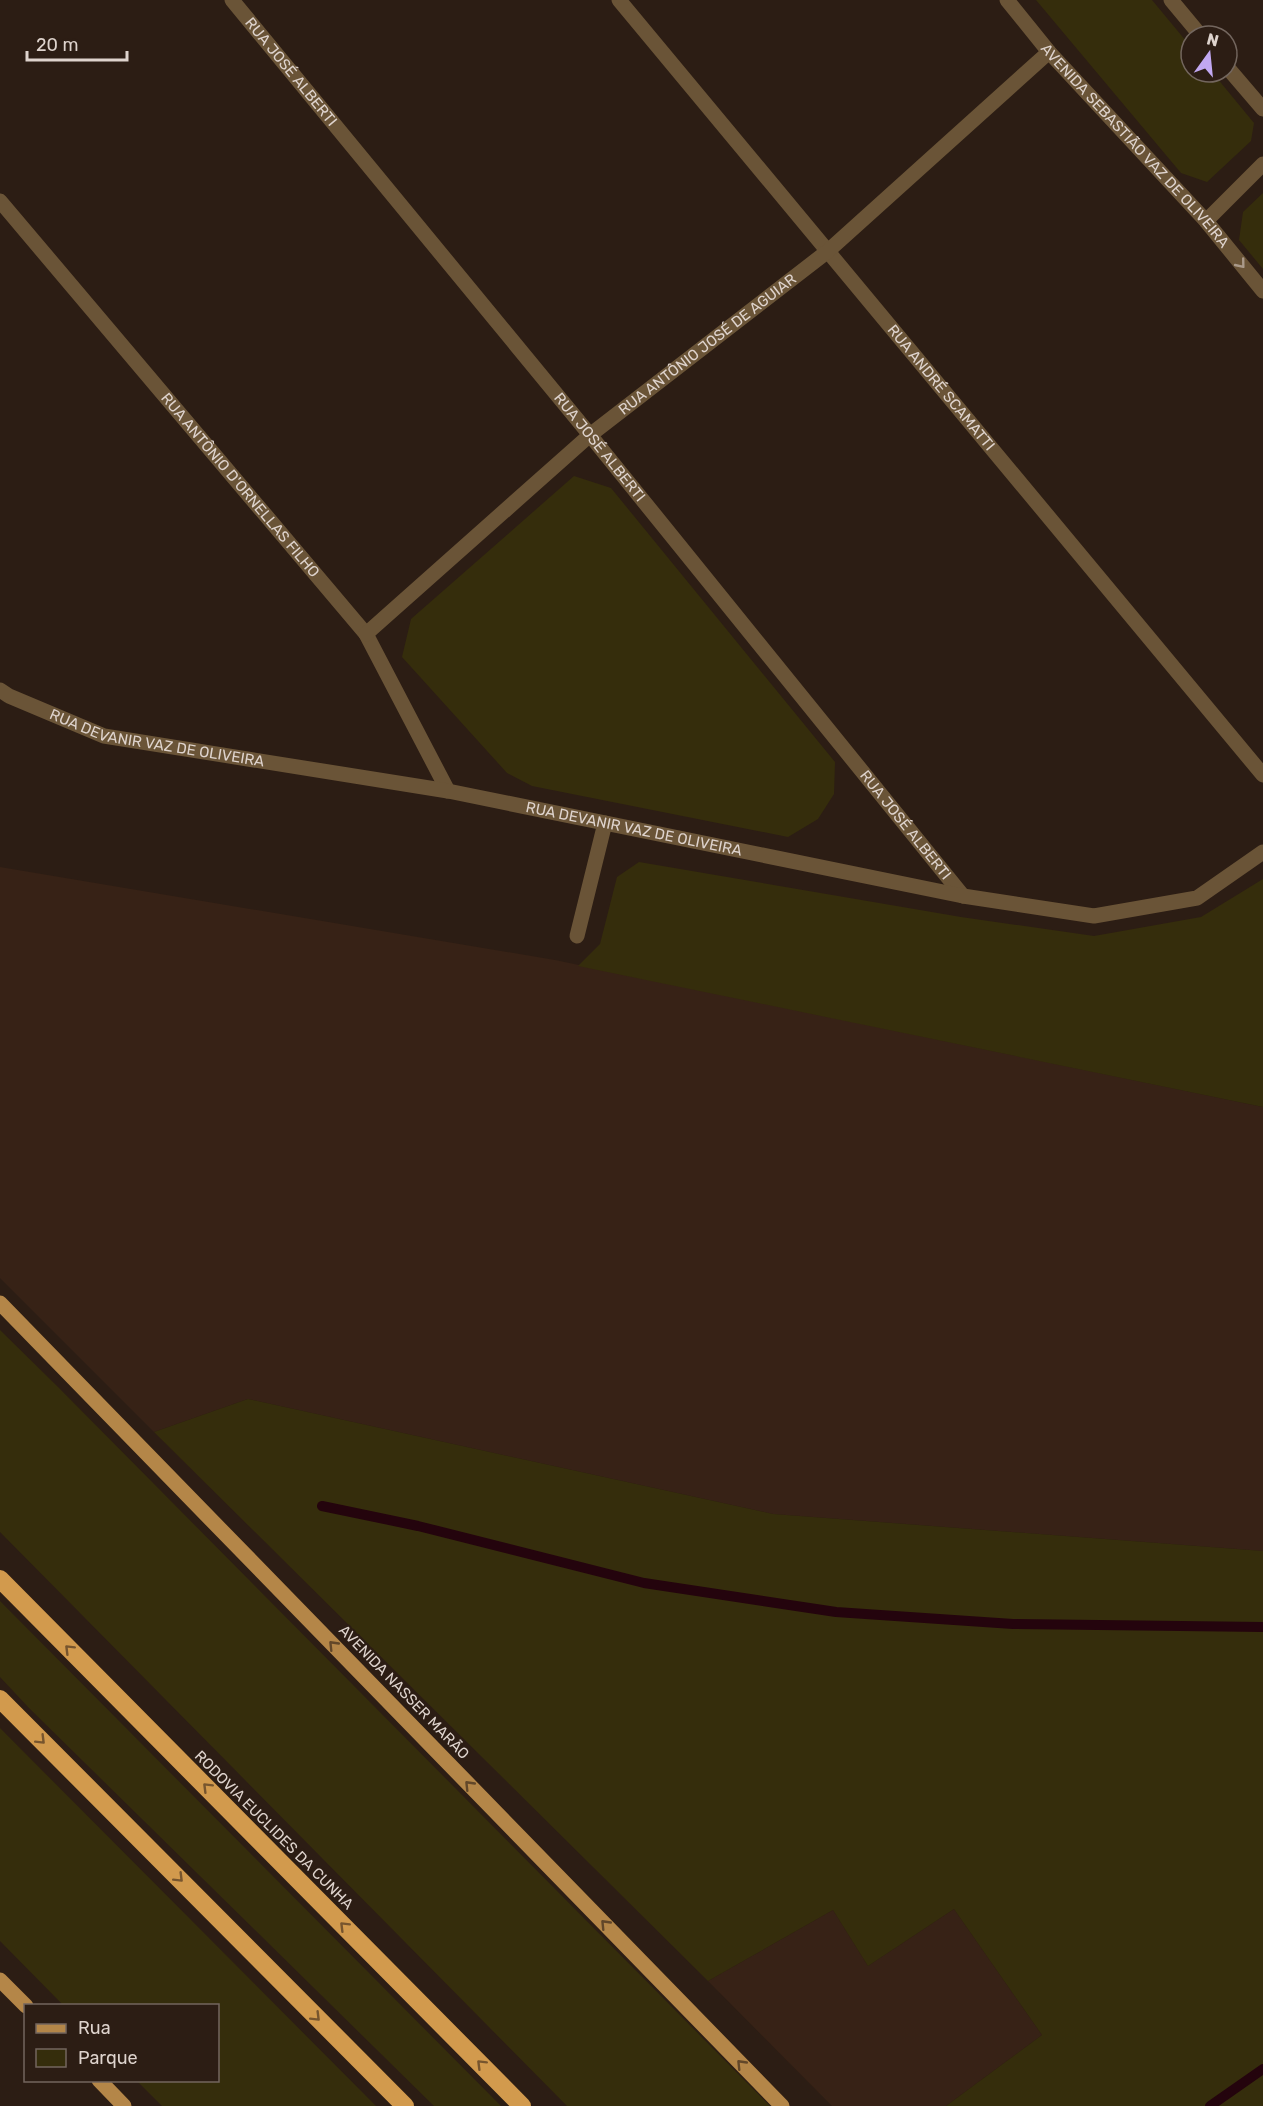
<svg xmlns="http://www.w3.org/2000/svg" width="1263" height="2106" font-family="Rubik,sans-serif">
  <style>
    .built { fill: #372216 }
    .green { fill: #352d0c }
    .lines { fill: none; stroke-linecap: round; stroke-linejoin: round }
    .stream { stroke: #24040d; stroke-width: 10 }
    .minor { stroke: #6a5437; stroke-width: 15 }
    .major { stroke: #b48648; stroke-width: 15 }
    .highway { stroke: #d29a4d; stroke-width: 18 }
    .oneway { stroke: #aa9a8a }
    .oneway2 { stroke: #624729 }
    .oneway3 { stroke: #77552e }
    .labels { text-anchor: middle; stroke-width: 4.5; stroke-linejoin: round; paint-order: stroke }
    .street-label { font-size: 15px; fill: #ded3cd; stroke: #2c1d14 }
  </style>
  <rect width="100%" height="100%" fill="#2c1d14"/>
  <!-- built -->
  <path class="built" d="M0 867 555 960 1263 1107V1551L773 1514 248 1399 154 1432 0 1278Z
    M954 1909 1042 2035 946 2106H832L708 1981 833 1910 868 1966Z"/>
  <!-- green -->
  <path class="green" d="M1036 0H1152L1191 47V72H1212L1254 123 1251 141 1207 182 1181 173Z
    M1263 193V269L1239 240 1243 212Z
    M574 476 611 488 835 762 834 794 818 819 788 837 532 786 507 773 402 657 411 619Z
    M639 862 961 917 1094 936 1201 917 1263 879V1107L578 966 600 944 617 877Z
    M0 1330 58 1387 770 2106H567L0 1532Z
    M248 1399 773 1514 1263 1551V2106H946L1042 2035 954 1909 868 1966 833 1910 708 1981 154 1432Z
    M0 1601 501 2106H434L29 1708 0 1677Z
    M0 1728 376 2106H162L137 2081 218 2080V2006L63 2005 0 1941Z"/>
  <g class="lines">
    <!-- stream -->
    <path class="stream" d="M322 1506 418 1526 644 1583 836 1612 1013 1624 1263 1627
      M1210 2106 1263 2069"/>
    <!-- minor -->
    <g class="minor">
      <path id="s1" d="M232 0 590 435 963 896"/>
      <path id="s2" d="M619 0 1263 775"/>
      <path id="s3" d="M1007 0 1049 52 1206 221 1263 291"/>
      <path d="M1171 0 1201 36"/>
      <path d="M1227 67 1263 109"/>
      <path id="s4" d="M0 201 366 634 448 791"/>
      <path d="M1206 221 1263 164"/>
      <path id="s5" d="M366 634 590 435 828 251 1049 52"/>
      <path id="s6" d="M0 690 9 696 104 736 448 791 963 896 1094 916 1197 898 1263 852"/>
      <path d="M577 936 605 823"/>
    </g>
    <!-- major -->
    <path class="major" d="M0 1303 782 2106
      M0 1980 26 2006
      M99 2080 124 2106"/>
    <!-- highway -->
    <path class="highway" d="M0 1579 522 2106
      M0 1699 405 2106"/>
  </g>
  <!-- one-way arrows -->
  <defs><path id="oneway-chevron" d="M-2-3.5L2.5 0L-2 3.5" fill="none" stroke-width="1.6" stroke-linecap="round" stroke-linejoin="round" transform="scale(1.5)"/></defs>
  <use class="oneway" href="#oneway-chevron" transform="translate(1241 264) rotate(51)"/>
  <g class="oneway2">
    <use href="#oneway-chevron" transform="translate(333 1645) rotate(-134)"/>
    <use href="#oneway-chevron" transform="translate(469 1785) rotate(-134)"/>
    <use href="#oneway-chevron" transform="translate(605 1924) rotate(-134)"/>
    <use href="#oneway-chevron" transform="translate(741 2064) rotate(-134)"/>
  </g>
  <g class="oneway3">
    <use href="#oneway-chevron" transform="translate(69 1649) rotate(-135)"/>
    <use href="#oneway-chevron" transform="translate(41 1740) rotate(45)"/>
    <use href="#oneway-chevron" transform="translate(207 1787) rotate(-135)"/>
    <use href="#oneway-chevron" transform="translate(179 1878) rotate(45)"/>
    <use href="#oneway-chevron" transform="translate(344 1926) rotate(-135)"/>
    <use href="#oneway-chevron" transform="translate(316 2017) rotate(45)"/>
    <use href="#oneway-chevron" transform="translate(481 2064) rotate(-135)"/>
  </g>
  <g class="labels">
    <!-- street labels -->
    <g class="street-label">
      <text dy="5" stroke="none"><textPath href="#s1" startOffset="93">RUA JOSÉ ALBERTI</textPath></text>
      <text dy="5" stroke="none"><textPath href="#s3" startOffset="194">AVENIDA SEBASTIÃO VAZ DE OLIVEIRA</textPath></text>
      <text dy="5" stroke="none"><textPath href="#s5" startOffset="448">RUA ANTÔNIO JOSÉ DE AGUIAR</textPath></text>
      <text dy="5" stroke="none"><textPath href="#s2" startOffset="504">RUA ANDRÉ SCAMATTI</textPath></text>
      <text dy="5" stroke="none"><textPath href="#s1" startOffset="579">RUA JOSÉ ALBERTI</textPath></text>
      <text dy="5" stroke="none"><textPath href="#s4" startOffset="372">RUA ANTÔNIO D'ORNELLAS FILHO</textPath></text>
      <text dy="5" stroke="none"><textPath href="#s6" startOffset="166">RUA DEVANIR VAZ DE OLIVEIRA</textPath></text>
      <text dy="5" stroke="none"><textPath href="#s1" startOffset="1065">RUA JOSÉ ALBERTI</textPath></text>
      <text dy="5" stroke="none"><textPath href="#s6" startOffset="652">RUA DEVANIR VAZ DE OLIVEIRA</textPath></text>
      <text transform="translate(404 1692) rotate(46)" y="5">AVENIDA NASSER MARÃO</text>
      <text transform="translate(274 1830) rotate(45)" y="5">RODOVIA EUCLIDES DA CUNHA</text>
    </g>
  </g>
  <!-- legend -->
  <rect x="24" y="2004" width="195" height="78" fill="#2c1d14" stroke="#73665e" stroke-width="1.5"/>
  <rect x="36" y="2024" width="30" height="9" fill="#b48648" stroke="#73665e" stroke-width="1.5"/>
  <text x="78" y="2034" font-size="18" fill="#ded3cd">Rua</text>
  <rect x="36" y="2049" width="30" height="18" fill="#352d0c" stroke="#73665e" stroke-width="1.5"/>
  <text x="78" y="2064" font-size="18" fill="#ded3cd">Parque</text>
  <!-- north arrow -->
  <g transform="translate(1209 54) rotate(15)"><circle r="28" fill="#2c1d14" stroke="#73665e" stroke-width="1.5"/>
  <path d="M0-4.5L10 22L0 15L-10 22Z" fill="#c2a8f2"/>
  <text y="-9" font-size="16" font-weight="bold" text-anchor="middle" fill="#ded3cd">N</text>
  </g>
  <!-- scale -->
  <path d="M27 51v9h100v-9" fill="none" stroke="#ded3cd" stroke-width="3"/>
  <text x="36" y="51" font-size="18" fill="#ded3cd" stroke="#2c1d14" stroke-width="4.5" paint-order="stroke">20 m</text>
</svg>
